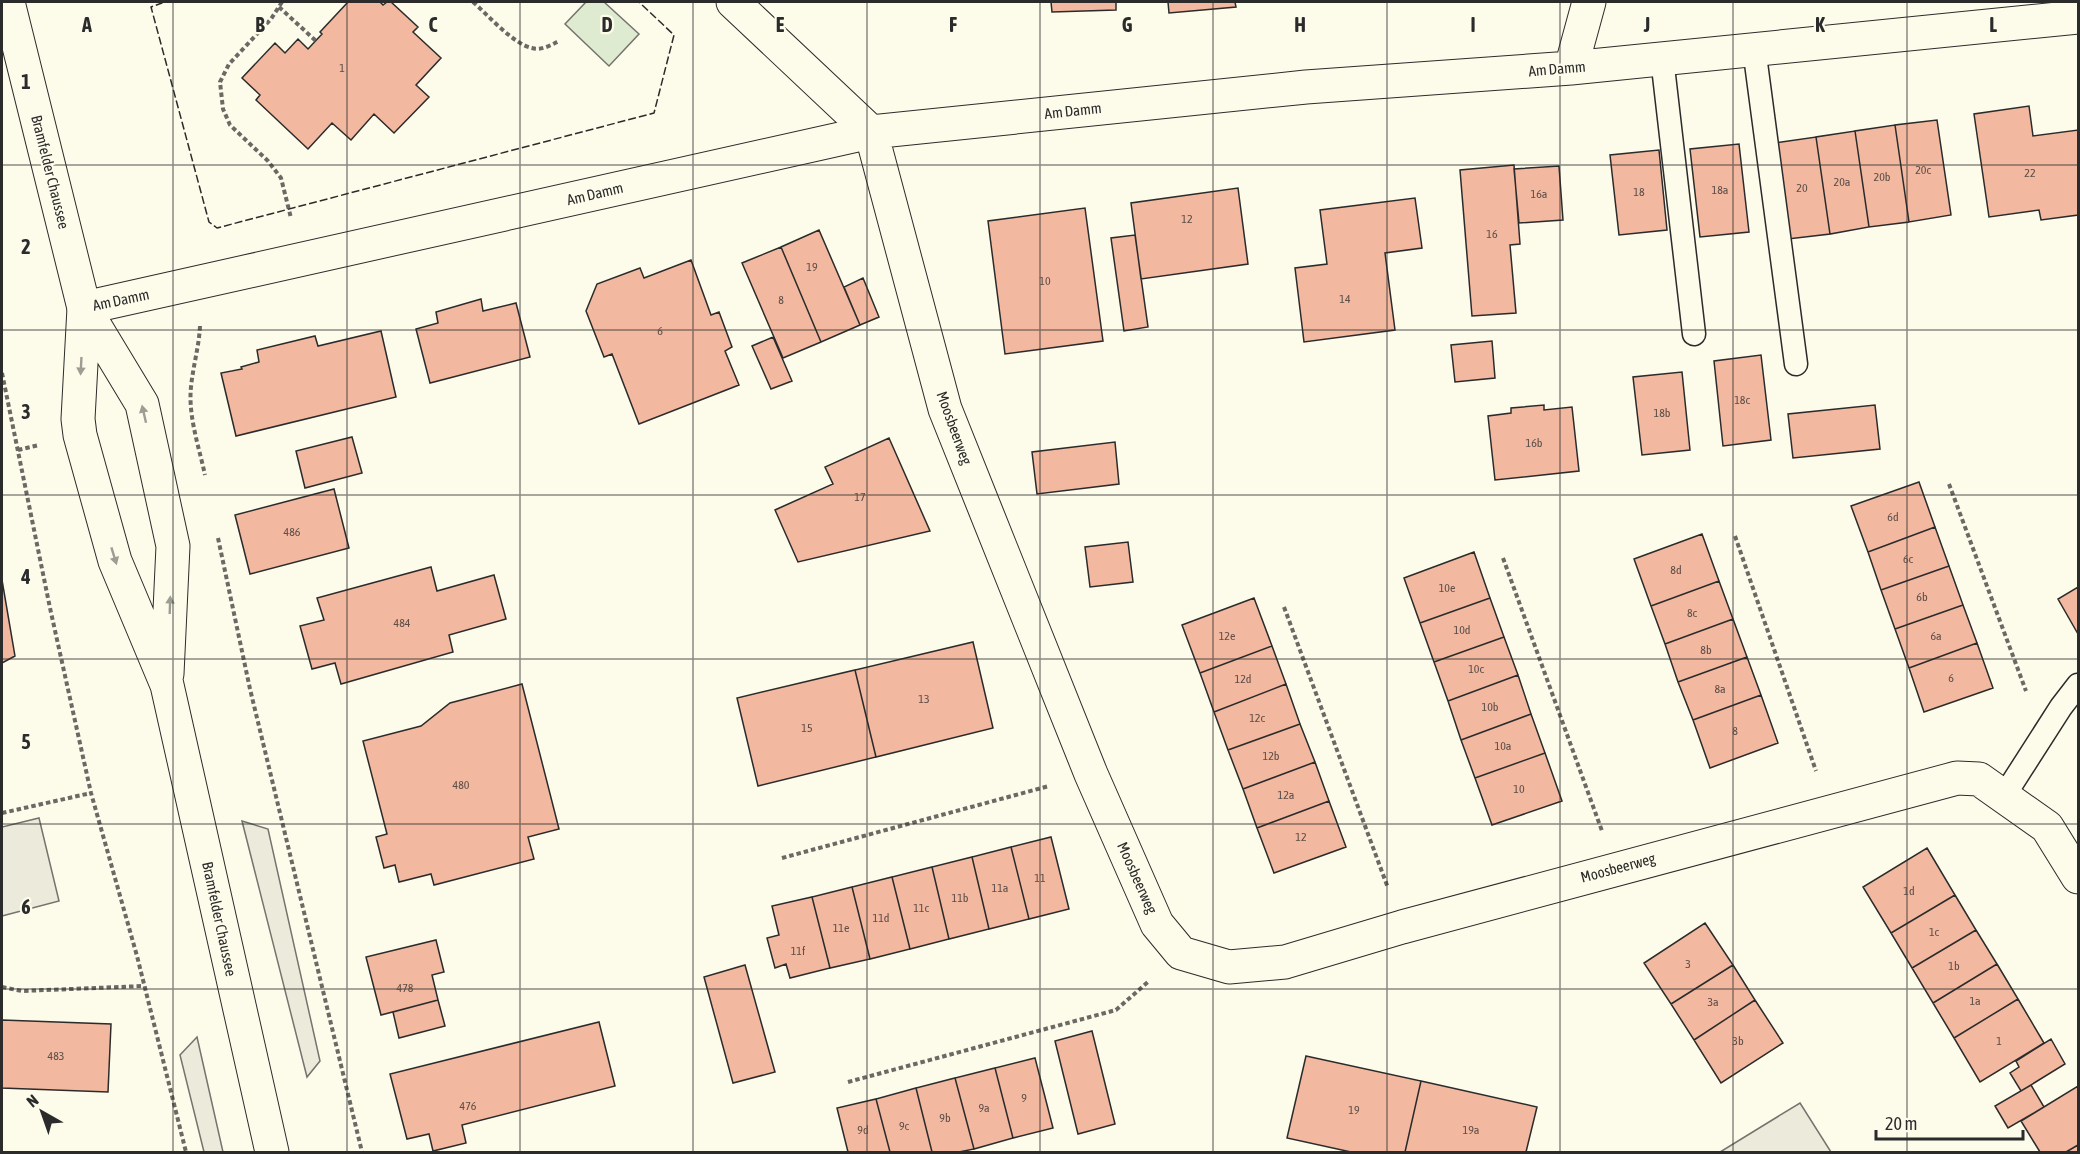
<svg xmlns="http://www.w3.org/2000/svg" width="2080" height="1154" font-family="'Asap Condensed',sans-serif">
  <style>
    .green { fill: #deebd1; stroke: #74746e; stroke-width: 1.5 }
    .parking { fill: #eceadb; stroke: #74746e; stroke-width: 1.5 }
    .building { fill: #f2b8a0; stroke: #2b2b2b; stroke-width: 1.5 }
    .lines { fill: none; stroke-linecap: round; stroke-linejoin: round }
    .lane-casing { stroke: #2b2b2b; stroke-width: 25 }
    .street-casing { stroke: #2b2b2b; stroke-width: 35 }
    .primary-casing { stroke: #2b2b2b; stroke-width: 35 }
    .path { stroke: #6a6964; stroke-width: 4; stroke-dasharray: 4.5 3; stroke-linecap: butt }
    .lane { stroke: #fdfbea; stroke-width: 22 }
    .street { stroke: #fdfbea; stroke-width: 33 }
    .primary { stroke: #fdfbea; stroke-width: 33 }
    .fence { stroke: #2b2b2b; stroke-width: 1.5; stroke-dasharray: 8 3; stroke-linecap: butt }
    .oneway { fill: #9e9d94 }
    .grid { fill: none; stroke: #2b2b2b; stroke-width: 1.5; stroke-opacity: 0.55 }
    .labels { text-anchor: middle; stroke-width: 4.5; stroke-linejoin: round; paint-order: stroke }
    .number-label { font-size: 12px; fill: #5d4e48 }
    .street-label { font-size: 15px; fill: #2b2b2b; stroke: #fdfbea }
    .grid-label { font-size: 20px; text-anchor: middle; font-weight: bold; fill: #2b2b2b; stroke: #fdfbea; stroke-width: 4.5; stroke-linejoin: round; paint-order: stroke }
  </style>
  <rect width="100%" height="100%" fill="#fdfbea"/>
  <!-- green -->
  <path class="green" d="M586 2H604L639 34 609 66 565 24Z"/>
  <!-- parking -->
  <path class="parking" d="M39 818 59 901 2 916V827Z
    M242 821 268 829 320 1061 307 1077Z
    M197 1037 223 1152H204L180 1055Z
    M1800 1103 1831 1152H1720Z"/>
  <!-- building -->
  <path class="building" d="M348 2H380L383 5 387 2H391L418 27 413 32 441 58 416 85 429 97 394 133 374 114 351 140 332 123 308 149 256 100 260 95 242 78 275 43 285 53 298 39 308 49 322 34 320 32Z
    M1051 2H1116V10L1052 12Z
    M1168 2H1235L1236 7 1169 13Z
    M2029 106 2033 136 2078 130V215L2041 220 2039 210 1989 217 1974 114Z
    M1937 120 1951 215 1909 222 1895 125Z
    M1895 125 1909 222 1869 227 1855 131Z
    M1855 131 1869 227 1830 234 1816 137Z
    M1816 137 1830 234 1788 239 1775 143Z
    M1739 144 1749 232 1700 237 1690 149Z
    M1659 150 1667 230 1619 235 1610 155Z
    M1514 165 1520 244 1510 245 1516 313 1472 316 1460 170Z
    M1559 166 1563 220 1519 223 1514 169Z
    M1238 188 1248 264 1141 279 1131 203Z
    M1415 198 1422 248 1385 253 1395 330 1304 342 1295 268 1327 264 1320 210Z
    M1085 208 1103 341 1005 354 988 221Z
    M819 230 860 325 821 342 781 247Z
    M1135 235 1148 327 1124 331 1111 238Z
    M781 247 821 342 783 358 742 263Z
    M691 260 711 315 719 312 732 347 725 351 739 385 639 424 612 354 604 357 586 311 597 284 640 268 644 278Z
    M863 278 879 317 860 325 844 287Z
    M481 299 483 311 516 303 530 357 430 383 416 329 438 323 436 312Z
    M381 331 396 397 236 436 221 373 242 369 241 367 259 362 257 350 315 336 318 346Z
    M773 337 792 381 771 389 752 346Z
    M1492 341 1495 378 1455 382 1451 345Z
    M1761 355 1771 440 1723 446 1714 361Z
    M1682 372 1690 450 1642 455 1633 377Z
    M1544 405V410L1572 407 1579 471 1495 480 1488 416 1511 413V408Z
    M1875 405 1880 449 1793 458 1788 414Z
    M352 437 362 473 305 488 296 451Z
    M889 438 930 531 798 562 775 510 833 484 825 467Z
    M1115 442 1119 484 1037 494 1032 452Z
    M1919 482 1935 527 1868 552 1851 506Z
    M334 489 349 548 250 574 235 515Z
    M1935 527 1949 566 1881 590 1868 552Z
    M1702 534 1719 581 1651 606 1634 559Z
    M1128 542 1133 582 1090 587 1085 547Z
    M1474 552 1490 598 1420 623 1404 578Z
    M1949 566 1963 605 1895 629 1881 590Z
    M431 567 437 591 494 575 506 619 449 635 453 652 341 684 335 663 312 669 300 626 324 620 317 598Z
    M2 580 15 656 2 663Z
    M1719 581 1733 619 1665 644 1651 606Z
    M2078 587V634L2058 599Z
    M1254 598 1272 646 1200 673 1182 625Z
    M1490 598 1504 637 1434 662 1420 623Z
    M1963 605 1977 643 1909 668 1895 629Z
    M1733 619 1747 657 1678 682 1665 644Z
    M1504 637 1518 675 1448 701 1434 662Z
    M973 642 993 728 876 757 855 670Z
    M1977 643 1993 688 1924 712 1909 668Z
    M1272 646 1286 684 1214 712 1200 673Z
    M1747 657 1761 695 1693 720 1678 682Z
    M855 670 876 757 758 786 737 698Z
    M1518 675 1531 714 1461 740 1448 701Z
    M522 684 559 829 528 837 534 859 434 885 431 874 399 882 395 865 384 868 376 837 387 834 363 741 421 726 450 703Z
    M1286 684 1300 724 1228 750 1214 712Z
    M1761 695 1778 743 1710 768 1693 720Z
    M1531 714 1545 753 1475 778 1461 740Z
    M1300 724 1315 762 1243 789 1228 750Z
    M1545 753 1562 801 1492 825 1475 778Z
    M1315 762 1329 801 1257 828 1243 789Z
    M1329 801 1346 847 1274 873 1257 828Z
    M1051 837 1069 909 1029 919 1011 847Z
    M1011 847 1029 919 989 929 972 857Z
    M1927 848 1955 895 1891 933 1863 887Z
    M972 857 989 929 949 939 932 867Z
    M932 867 949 939 910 949 892 877Z
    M892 877 910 949 870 959 852 887Z
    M852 887 870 959 830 968 812 897Z
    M1955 895 1976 930 1912 968 1891 933Z
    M812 897 830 968 790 978 786 964 775 968 767 938 779 935 772 906Z
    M1705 923 1733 965 1671 1004 1644 963Z
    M1976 930 1997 964 1933 1003 1912 968Z
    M436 940 444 972 432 975 438 1000 381 1015 366 957Z
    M1997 964 2018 999 1954 1038 1933 1003Z
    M745 965 775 1072 733 1083 704 977Z
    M1733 965 1755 1000 1694 1040 1671 1004Z
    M2018 999 2044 1043 1980 1082 1954 1038Z
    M438 1000 445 1026 399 1038 393 1012Z
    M1755 1000 1783 1043 1721 1083 1694 1040Z
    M2 1020 111 1024 108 1092 2 1088Z
    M599 1022 615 1086 462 1125 466 1143 433 1151 429 1134 407 1139 390 1074Z
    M1092 1031 1115 1124 1078 1134 1055 1041Z
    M2051 1039 2065 1064 2021 1091 2010 1073 2019 1067 2016 1061Z
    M1306 1056 1421 1081 1405 1152H1351L1287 1138Z
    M1035 1058 1053 1128 1013 1138 995 1068Z
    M995 1068 1013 1138 974 1149 955 1078Z
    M955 1078 974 1149 959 1152H932L916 1088Z
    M1421 1081 1537 1107 1526 1152H1405Z
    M2031 1085 2044 1107 2008 1128 1995 1106Z
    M2078 1086V1145L2066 1152H2040L2021 1121Z
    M916 1088 932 1152H890L876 1099Z
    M876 1099 890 1152H848L837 1108Z
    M2078 1145V1152H2066Z"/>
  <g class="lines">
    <!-- lane casing -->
    <g class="lane-casing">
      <path id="lane" d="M1754 48 1796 364
        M1662 58 1694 334
        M2004 796 2061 707 2078 685"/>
    </g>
    <!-- street casing -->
    <g class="street-casing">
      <path id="street" d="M733 2 871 132 945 409 1091 774 1157 924 1181 953 1229 967 1285 962 1402 927 1957 778 1979 779 2047 827 2078 877
        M1571 68 1589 2
        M84 308 871 132 1306 87 1571 68 2078 17"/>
    </g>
    <!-- primary casing -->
    <g class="primary-casing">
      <path id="primary" d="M8 2 84 308 78 419 80 435 115 561 167 685 272 1152
        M84 308 142 404 173 546 167 674"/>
    </g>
    <!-- path -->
    <path class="path" d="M282 2 271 19 229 64 220 82 223 109 230 125 268 161 281 178 291 218
      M473 2C488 15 513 44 532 48 541 51 551 45 559 41
      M279 7 316 41
      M200 326C199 347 193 366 191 387 188 416 199 447 205 475
      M2 373 50 608 91 793 137 956 186 1152
      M18 450 39 445
      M1949 484 2026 691
      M1735 536 1816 771
      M218 538 250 689 362 1152
      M1503 558 1602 831
      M1284 607 1388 888
      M2 813 91 793
      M782 858 1049 786
      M2 987 22 991 144 986
      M848 1082 1116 1010 1149 981"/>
    <!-- lane -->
    <use href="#lane" class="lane"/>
    <!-- street -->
    <use href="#street" class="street"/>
    <!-- primary -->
    <use href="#primary" class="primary"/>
    <!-- fence -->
    <path class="fence" d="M161 2 162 3 151 7 209 222 217 228 654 113 674 35 639 2"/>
  </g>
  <!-- one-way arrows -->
  <defs><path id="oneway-solid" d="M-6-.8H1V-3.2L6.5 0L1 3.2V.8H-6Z" transform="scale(1.5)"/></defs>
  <g class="oneway">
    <use href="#oneway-solid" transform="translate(81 366) rotate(93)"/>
    <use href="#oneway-solid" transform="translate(144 414) rotate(-103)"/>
    <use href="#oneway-solid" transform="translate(114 556) rotate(73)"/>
    <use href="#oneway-solid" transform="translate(170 605) rotate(-88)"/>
  </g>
  <!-- grid -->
  <path class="grid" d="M173 2V1152M347 2V1152M520 2V1152M693 2V1152M867 2V1152M1040 2V1152M1213 2V1152M1387 2V1152M1560 2V1152M1733 2V1152M1907 2V1152M2 165H2078M2 330H2078M2 495H2078M2 659H2078M2 824H2078M2 989H2078"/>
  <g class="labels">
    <!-- number labels -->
    <g class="number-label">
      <text x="342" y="72">1</text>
      <text x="1923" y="174">20c</text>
      <text x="2030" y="177">22</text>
      <text x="1882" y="181">20b</text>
      <text x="1842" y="186">20a</text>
      <text x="1802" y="192">20</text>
      <text x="1720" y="194">18a</text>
      <text x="1639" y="196">18</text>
      <text x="1539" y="198">16a</text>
      <text x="1187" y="223">12</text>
      <text x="1492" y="238">16</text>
      <text x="812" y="271">19</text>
      <text x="1045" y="285">10</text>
      <text x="1345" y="303">14</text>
      <text x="781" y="304">8</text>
      <text x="660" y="335">6</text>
      <text x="1742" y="404">18c</text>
      <text x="1662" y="417">18b</text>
      <text x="1534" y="447">16b</text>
      <text x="860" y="501">17</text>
      <text x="1893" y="521">6d</text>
      <text x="292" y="536">486</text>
      <text x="1908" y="563">6c</text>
      <text x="1676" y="574">8d</text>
      <text x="1447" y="592">10e</text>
      <text x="1922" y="601">6b</text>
      <text x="1692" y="617">8c</text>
      <text x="402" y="627">484</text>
      <text x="1462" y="634">10d</text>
      <text x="1227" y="640">12e</text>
      <text x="1936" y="640">6a</text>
      <text x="1706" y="654">8b</text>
      <text x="1476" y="673">10c</text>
      <text x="1951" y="682">6</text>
      <text x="1243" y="683">12d</text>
      <text x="1720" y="693">8a</text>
      <text x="924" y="703">13</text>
      <text x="1490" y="711">10b</text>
      <text x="1257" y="722">12c</text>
      <text x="807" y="732">15</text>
      <text x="1735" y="735">8</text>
      <text x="1503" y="750">10a</text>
      <text x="1271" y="760">12b</text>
      <text x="461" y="789">480</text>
      <text x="1519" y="793">10</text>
      <text x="1286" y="799">12a</text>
      <text x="1301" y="841">12</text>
      <text x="1040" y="882">11</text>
      <text x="1000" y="892">11a</text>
      <text x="1909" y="895">1d</text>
      <text x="960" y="902">11b</text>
      <text x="921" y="912">11c</text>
      <text x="881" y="922">11d</text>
      <text x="841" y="932">11e</text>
      <text x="1934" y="936">1c</text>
      <text x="798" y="955">11f</text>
      <text x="1688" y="968">3</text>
      <text x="1954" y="970">1b</text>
      <text x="405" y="992">478</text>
      <text x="1975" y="1005">1a</text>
      <text x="1713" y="1006">3a</text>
      <text x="1738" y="1045">3b</text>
      <text x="1999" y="1045">1</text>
      <text x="56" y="1060">483</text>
      <text x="1024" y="1102">9</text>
      <text x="468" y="1110">476</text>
      <text x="984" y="1112">9a</text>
      <text x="1354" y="1114">19</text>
      <text x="945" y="1122">9b</text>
      <text x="904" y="1130">9c</text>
      <text x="863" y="1134">9d</text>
      <text x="1471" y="1134">19a</text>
    </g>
    <!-- street labels -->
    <g class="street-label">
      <text transform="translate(1557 69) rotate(-5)" y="5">Am Damm</text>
      <text transform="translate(1073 111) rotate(-6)" y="5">Am Damm</text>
      <text transform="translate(50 172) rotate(76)" y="5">Bramfelder Chaussee</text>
      <text transform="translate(595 194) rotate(-13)" y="5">Am Damm</text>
      <text transform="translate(121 300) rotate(-12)" y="5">Am Damm</text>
      <text transform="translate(954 428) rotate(70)" y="5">Moosbeerweg</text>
      <text transform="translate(1618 868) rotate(-15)" y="5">Moosbeerweg</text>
      <text transform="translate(1137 878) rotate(66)" y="5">Moosbeerweg</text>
      <text transform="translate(219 919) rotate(78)" y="5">Bramfelder Chaussee</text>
    </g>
  </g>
  <g class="grid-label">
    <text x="87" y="32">A</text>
    <text x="260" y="32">B</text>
    <text x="433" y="32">C</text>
    <text x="607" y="32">D</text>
    <text x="780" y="32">E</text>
    <text x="953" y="32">F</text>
    <text x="1127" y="32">G</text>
    <text x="1300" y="32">H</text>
    <text x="1473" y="32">I</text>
    <text x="1647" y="32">J</text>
    <text x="1820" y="32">K</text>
    <text x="1993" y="32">L</text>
    <text x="26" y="89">1</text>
    <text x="26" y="254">2</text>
    <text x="26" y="419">3</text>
    <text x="26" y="584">4</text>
    <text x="26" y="749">5</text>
    <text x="26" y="914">6</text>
  </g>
  <!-- border -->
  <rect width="2080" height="1154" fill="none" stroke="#2b2b2b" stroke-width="6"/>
  <!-- north arrow -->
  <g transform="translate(42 1112) rotate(320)" stroke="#fdfbea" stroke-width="4.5" paint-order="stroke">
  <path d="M0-4.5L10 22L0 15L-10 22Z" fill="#2b2b2b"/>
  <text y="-9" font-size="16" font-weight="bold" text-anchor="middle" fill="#2b2b2b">N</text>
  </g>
  <!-- scale -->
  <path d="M1876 1130v9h147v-9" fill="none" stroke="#2b2b2b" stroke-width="3"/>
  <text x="1885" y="1130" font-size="18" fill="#2b2b2b" stroke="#fdfbea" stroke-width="4.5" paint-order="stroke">20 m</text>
</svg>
